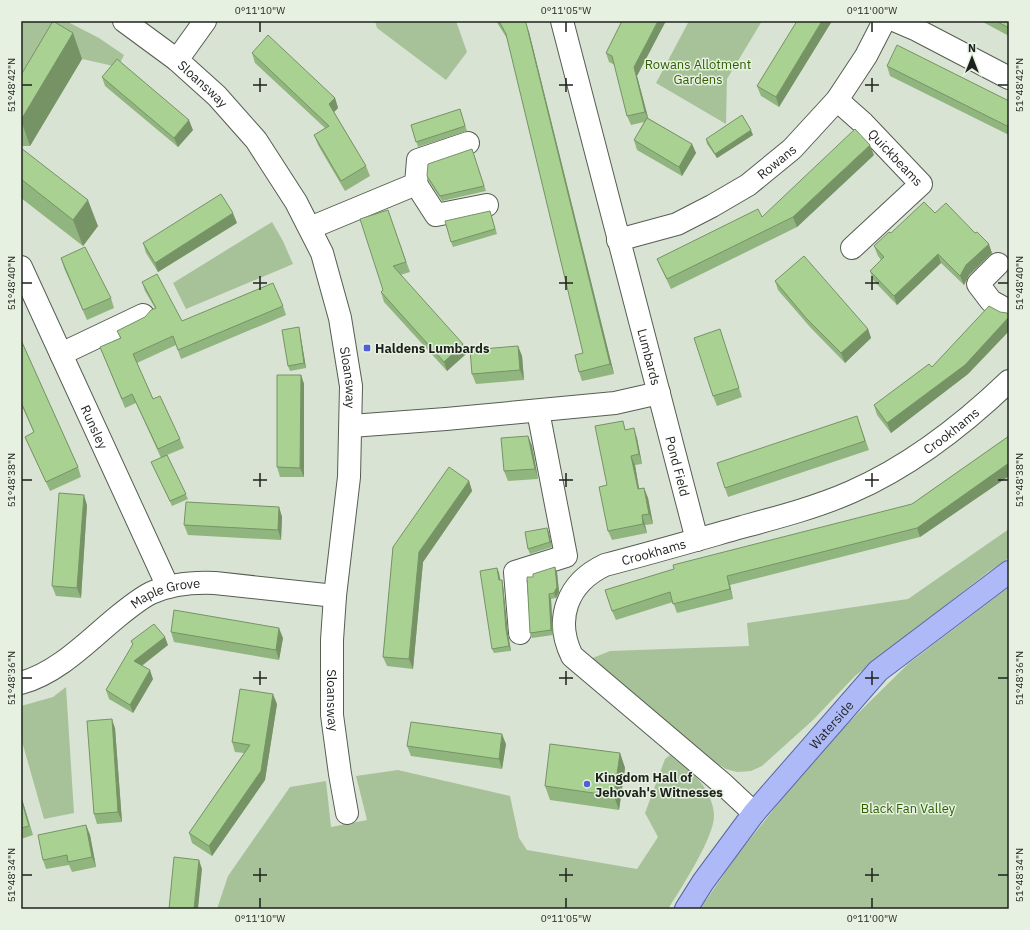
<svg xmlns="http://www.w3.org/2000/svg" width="1030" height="930" font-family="'IBM Plex Sans',sans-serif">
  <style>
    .green { fill: #a7c299 }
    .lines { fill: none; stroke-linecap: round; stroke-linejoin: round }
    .minor-casing { stroke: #555e51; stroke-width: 24 }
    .major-casing { stroke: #5767a7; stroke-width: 24 }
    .minor { stroke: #fff; stroke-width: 22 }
    .major { stroke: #adbaf7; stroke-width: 22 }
    .wall { fill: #91b57e }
    .shaded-wall { fill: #769366 }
    .building { fill: #a9d292; stroke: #769366 }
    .ticks { fill: none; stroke: #1e221d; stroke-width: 1.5 }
    .poi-dot { fill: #4f60d6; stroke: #e6f1e1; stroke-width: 1.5 }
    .labels { text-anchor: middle; stroke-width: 3; stroke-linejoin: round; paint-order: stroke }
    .park-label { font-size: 13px; fill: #305f00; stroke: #e6f1e1 }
    .street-label { font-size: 13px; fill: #1e221d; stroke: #e6f1e1 }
    .poi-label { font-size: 13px; font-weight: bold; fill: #1e221d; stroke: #e6f1e1; text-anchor: start }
    .neatline { fill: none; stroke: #1e221d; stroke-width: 1.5 }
    .ticks-label { font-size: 10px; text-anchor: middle; fill: #1e221d }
  </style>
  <rect width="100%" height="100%" fill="#d9e3d4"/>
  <!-- green -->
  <path class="green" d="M21 21H66L99 38 124 55 118 67 82 59 62 47 21 116Z
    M375 21H456L467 52 446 80 377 28Z
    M689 21H762L727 79 726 124 656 83Z
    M272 222 283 241 293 264 186 309 173 283Z
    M1009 529V558L988 572 855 676 813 720 762 766 751 771 737 772 726 769 710 759 590 659 610 651 749 646 747 623 908 599Z
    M1009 587V909H700L736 857 781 800 842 729 908 664Z
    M66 687 74 813 44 819 21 738V706L53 697Z
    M670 755C680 764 694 773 702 784 708 792 714 805 714 815 715 836 680 890 668 909H217L228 876 290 787 326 781 331 827 367 820 356 776 398 770 510 796 519 838 527 850 637 869 658 837 645 813 665 759Z"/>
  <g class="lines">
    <!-- minor casing -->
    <g class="minor-casing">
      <g id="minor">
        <path id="s1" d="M124 21 177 60 217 96 256 140 296 202 322 253 340 318 351 386 349 477 335 596 332 640V715L340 774 347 813"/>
        <path id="s2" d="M562 21 697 540"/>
        <path d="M896 21 917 30 1009 78"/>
        <path d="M177 60 205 21"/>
        <path id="s3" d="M837 100 863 123 921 184 852 248"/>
        <path d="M416 184 436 215 487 205"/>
        <path d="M310 228 416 184 418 160 468 143"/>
        <path id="s4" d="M618 240 677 224 712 206 748 185 792 149 837 100 866 56 884 21"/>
        <path d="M998 264 978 284 991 301 1009 311"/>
        <path id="s5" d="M21 267 168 587"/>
        <path d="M61 354 143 315"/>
        <path d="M351 426 446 419 615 403 659 393"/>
        <path d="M520 633 515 572 566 556 538 411"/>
        <path id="s6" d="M21 683C58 673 88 641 116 618 127 609 139 599 151 593 171 584 193 582 215 583L335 596"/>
        <path id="s7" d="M754 813 723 784 572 656C554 619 567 583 605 565 651 553 696 540 742 527 779 517 817 507 851 492 911 466 963 425 1009 381"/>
      </g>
    </g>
    <!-- major casing -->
    <g class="major-casing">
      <g id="major">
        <path id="s8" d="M686 909 703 882 754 813 878 671 1009 572"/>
      </g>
    </g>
    <!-- minor -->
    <use href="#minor" class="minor"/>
    <!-- major -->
    <use href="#major" class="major"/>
  </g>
  <!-- wall -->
  <path class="wall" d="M496 21H525L529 32 614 374 582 381 579 372 583 353 508 40Z
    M622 21 637 76 648 118 692 144 696 153 682 176 637 150 634 140 644 122 631 125 627 116 615 65 609 62 606 53Z
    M797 21H832L779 107 761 96 757 86Z
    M981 21H1009V36Z
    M73 33 82 59 30 146H23L21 145V75Z
    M252 53 335 98 338 108 334 112 366 166 370 176 345 191 318 145 314 135 325 128 255 63Z
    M887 66 1009 101V135L890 76Z
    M102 77 193 130 178 147 105 86Z
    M460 109 467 131 418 147 411 125Z
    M753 135 717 158 707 144 706 139Z
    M21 149 98 226 83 246 21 198Z
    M472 149 486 191 442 201 429 181 427 176Z
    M874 155 797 227 671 289 661 268 657 259 762 217Z
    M388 210 410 272 400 275 466 354 447 371 384 302 381 292 383 290Z
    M490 211 497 234 453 247 451 242Z
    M935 213 992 253 969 275 964 285 941 263 897 305 873 280 870 271 881 260 878 256 874 246 891 233Z
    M237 223 158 272 146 253 143 243Z
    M61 258 111 298 114 308 87 320 64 268Z
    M775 281 868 329 871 338 845 363 810 327 778 290Z
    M142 282 182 321 283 306 286 315 181 359 176 345 137 363 153 399 180 439 184 448 167 455 188 499 172 506 151 462 161 458 136 403 125 408 100 347 120 338 117 331 145 317 155 308 145 291Z
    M1000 312 1009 315V331L968 374 891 433 877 415 874 405 932 367Z
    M300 332 306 368 290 371 288 366Z
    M723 339 742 397 717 406 713 396Z
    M21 340 78 467 81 477 50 491 29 446 25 437 34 433 21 404Z
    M518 346 522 356 524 380 476 384 472 374Z
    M301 375 304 384V477H280L277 467Z
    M857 416 869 450 728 497 725 488Z
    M626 430 637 438 642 464 635 465 639 489 644 488 648 498 653 524 645 525 647 533 612 540 608 531 607 485Z
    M528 436 532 446 538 479 508 481 504 471Z
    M1009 436V476L920 537 730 585 733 599 677 613 673 602 616 620 612 611 912 504Z
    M469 481 472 491 423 562 413 669 387 666 383 657 393 547Z
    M87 505 81 598 56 596 52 586Z
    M279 507 282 517 281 540 188 535 184 525Z
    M547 528 549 533 552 547 530 554 528 549Z
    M497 568 499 573 500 580H502L503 585 508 634 511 651 494 653 492 649Z
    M557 572 559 592 556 598 551 599 553 635 532 638 530 633 533 577Z
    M171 632 283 638 279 660 174 642Z
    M131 641 168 645 142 666 153 679 133 713 109 699 106 690 133 645Z
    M277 704 265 780 212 856 192 843 189 833 244 753 235 752 232 742Z
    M115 728 122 822 97 824 94 814Z
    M506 744 502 769 411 756 407 746Z
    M620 753 625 768 619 810 550 800 545 786Z
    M21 796 33 835 21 839Z
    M86 825 90 835 96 867 72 872 69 865 46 869 43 860Z"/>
  <!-- shaded-wall -->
  <path class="shaded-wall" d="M658 21H666L637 76 649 121 645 112 634 67Z
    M822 21H832L779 107 776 97Z
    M526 23 529 32 614 374 610 364Z
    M73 33 82 59 30 146 21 120Z
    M335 98 338 108 332 114 329 104Z
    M189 120 193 130 178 147 174 138Z
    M751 130 753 135 717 158 715 154Z
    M692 144 696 153 682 176 679 167Z
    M870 145 874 155 797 227 793 217Z
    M88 200 98 226 83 246 73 220Z
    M233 213 237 223 158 272 155 263Z
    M989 244 992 253 969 275 964 285 960 276 966 265Z
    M938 254 941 263 897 305 894 296Z
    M1009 317V331L968 374 891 433 887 423Z
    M299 327 300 332 306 368 304 363Z
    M868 329 871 338 845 363 841 353Z
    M463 344 466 354 447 371 444 362Z
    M518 346 522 356 524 380 520 370Z
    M301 375 304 384V477L300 468Z
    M634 428 637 438 642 464 639 454Z
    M528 436 532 446 538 479 535 469Z
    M631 456 635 465 641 499 638 489Z
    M1009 463V476L920 537 917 528Z
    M469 481 472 491 423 562 413 669 409 659 419 552Z
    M644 488 648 498 653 524 649 514Z
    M84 495 87 505 81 598 77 588Z
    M279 507 282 517 281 540 278 530Z
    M642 515 645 525 647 533 643 524Z
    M547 528 549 533 552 547 550 542Z
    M555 567 557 572 559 592 556 598 554 593Z
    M497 568 499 573 501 585 499 580Z
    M727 576 730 585 733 599 730 589Z
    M502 580 503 585 508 634 511 651 509 646 506 629Z
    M549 594 551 599 553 635 551 630Z
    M279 628 283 638 279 660 276 650Z
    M165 637 168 645 137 669 134 661Z
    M150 670 153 679 133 713 130 705Z
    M273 694 277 704 265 780 212 856 209 846Z
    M112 719 115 728 122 822 118 812Z
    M502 734 506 744 502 769 499 759Z
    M620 753 625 768 619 810 614 796Z
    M21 796 33 835 21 798Z
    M86 825 90 835 96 867 92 857Z
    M199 860 202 869 198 909H194Z"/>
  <!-- building -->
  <path class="building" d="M53 21 73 33 21 120V75Z
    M499 21H525L526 23 610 364 579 372 575 355 583 353 506 34Z
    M622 21H658L634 67 645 112 627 116 612 56 606 53Z
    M797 21H822L776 97 757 86Z
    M996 21H1009V28Z
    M268 35 335 98 329 104 366 166 341 181 314 135 329 126 252 53Z
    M897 45 1009 101V127L887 66Z
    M117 59 189 120 174 138 102 77Z
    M460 109 465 126 416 142 411 125Z
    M742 115 751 130 715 154 706 139Z
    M647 118 692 144 679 167 634 140Z
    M855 129 870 145 793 217 667 279 657 259 758 209 762 217Z
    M21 148 88 200 73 220 21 179Z
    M472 149 484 186 440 196 427 176 428 164Z
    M221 194 233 213 155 263 143 243Z
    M924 202 935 213 946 203 975 233 977 232 989 244 966 265 960 276 938 254 894 296 870 271 884 257 874 246 889 232 891 233Z
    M388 210 406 262 393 266 463 344 444 362 381 292 383 290 360 219Z
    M490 211 495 229 451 242 445 221Z
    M85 247 111 298 83 310 61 258Z
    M804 256 868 329 841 353 806 318 775 281Z
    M157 274 182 321 273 283 283 306 178 350 173 336 133 354 153 399 160 396 180 439 158 449 132 394 122 399 100 347 121 338 117 331 145 317 151 310 156 308 142 282Z
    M989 306 1000 312 1007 313 1009 315V317L965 365 887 423 874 405 929 364 932 367Z
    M299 327 304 363 288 366 282 330Z
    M720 329 739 388 713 396 694 338Z
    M21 340 78 467 46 482 25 437 34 432 21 402Z
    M518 346 520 370 472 374 470 350Z
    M277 375H301L300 468 277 467Z
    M857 416 865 441 725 488 717 463Z
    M623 421 625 430 634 428 639 454 631 456 638 489 644 488 649 514 642 515 643 524 608 531 599 487 607 485 595 426Z
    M528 436 535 469 504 471 501 438Z
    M1009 436V463L917 528 727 576 730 589 673 604 670 592 612 611 605 590 674 569 673 565 912 504Z
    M167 455 186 494 170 501 151 462Z
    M449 467 469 481 419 552 409 659 383 657 393 547Z
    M59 493 84 495 77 588 52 586Z
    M186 502 279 507 278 530 184 525Z
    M547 528 550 542 528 549 525 532Z
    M555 567 557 587 554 593 549 594 551 630 530 633 527 577H533V574Z
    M497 568 499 580H502L506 629 509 646 492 649 480 571Z
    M174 610 279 628 276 650 171 632Z
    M154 624 165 637 134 661 150 670 130 705 106 690 133 644 131 641Z
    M240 689 273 694 261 771 209 846 189 833 250 745 232 742Z
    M112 719 118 812 94 814 87 721Z
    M411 722 502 734 499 759 407 746Z
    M550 744 620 753 614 796 545 786Z
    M21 798 29 826 21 828Z
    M86 825 92 857 68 862 67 855 43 860 38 835Z
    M174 857 199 860 194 909H169Z"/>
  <!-- ticks -->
  <path class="ticks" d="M260 22V32M566 22V32M872 22V32M260 78V92M566 78V92M872 78V92M22 85H32M253 85H267M559 85H573M865 85H879M998 85H1008M260 276V290M566 276V290M872 276V290M22 283H32M253 283H267M559 283H573M865 283H879M998 283H1008M260 473V487M566 473V487M872 473V487M22 480H32M253 480H267M559 480H573M865 480H879M998 480H1008M260 671V685M566 671V685M872 671V685M22 678H32M253 678H267M559 678H573M865 678H879M998 678H1008M260 868V882M566 868V882M872 868V882M22 875H32M253 875H267M559 875H573M865 875H879M998 875H1008M260 898V908M566 898V908M872 898V908"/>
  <!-- markers -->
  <g class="poi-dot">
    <rect x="363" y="344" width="8" height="8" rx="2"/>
    <circle cx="587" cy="784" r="4"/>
  </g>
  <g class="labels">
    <!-- park labels -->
    <g class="park-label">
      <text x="698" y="69">Rowans Allotment<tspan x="698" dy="15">Gardens</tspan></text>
      <text x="908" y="813">Black Fan Valley</text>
    </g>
    <!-- street labels -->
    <g class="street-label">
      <text dy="5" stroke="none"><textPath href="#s1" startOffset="101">Sloansway</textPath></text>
      <text dy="5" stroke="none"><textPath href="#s3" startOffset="82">Quickbeams</textPath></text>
      <text dy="5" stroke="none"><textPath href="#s4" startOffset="179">Rowans</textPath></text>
      <text dy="5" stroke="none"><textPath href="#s2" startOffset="347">Lumbards</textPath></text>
      <text dy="5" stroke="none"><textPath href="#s1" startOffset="437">Sloansway</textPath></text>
      <text dy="5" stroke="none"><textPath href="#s5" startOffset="176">Runsley</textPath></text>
      <text dy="5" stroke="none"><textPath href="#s7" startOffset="724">Crookhams</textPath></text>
      <text dy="5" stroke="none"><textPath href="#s2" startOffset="460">Pond Field</textPath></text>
      <text dy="5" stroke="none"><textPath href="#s7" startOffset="400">Crookhams</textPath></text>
      <text dy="5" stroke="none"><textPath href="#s6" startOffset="173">Maple Grove</textPath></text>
      <text dy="5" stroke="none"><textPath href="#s1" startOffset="761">Sloansway</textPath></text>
      <text dy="5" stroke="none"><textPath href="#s8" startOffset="235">Waterside</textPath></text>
    </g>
    <!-- poi labels -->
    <g class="poi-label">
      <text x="375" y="353">Haldens Lumbards</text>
      <text x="595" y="782">Kingdom Hall of<tspan x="595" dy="15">Jehovah's Witnesses</tspan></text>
    </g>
  </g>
  <!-- border -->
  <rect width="1030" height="930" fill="none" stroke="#e6f1e1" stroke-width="44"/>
  <!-- north arrow -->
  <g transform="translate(972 58)" stroke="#e6f1e1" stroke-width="3" paint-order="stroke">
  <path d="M0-3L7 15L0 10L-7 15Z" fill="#1e221d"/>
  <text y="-6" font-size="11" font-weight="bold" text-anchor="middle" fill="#1e221d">N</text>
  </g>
  <rect x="22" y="22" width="986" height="886" class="neatline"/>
  <g class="ticks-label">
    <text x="260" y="14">0°11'10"W</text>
    <text x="566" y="14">0°11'05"W</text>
    <text x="872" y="14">0°11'00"W</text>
    <text transform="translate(11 85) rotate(-90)" y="4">51°48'42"N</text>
    <text transform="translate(1019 85) rotate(-90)" y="4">51°48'42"N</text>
    <text transform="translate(11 283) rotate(-90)" y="4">51°48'40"N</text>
    <text transform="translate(1019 283) rotate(-90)" y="4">51°48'40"N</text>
    <text transform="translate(11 480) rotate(-90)" y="4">51°48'38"N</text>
    <text transform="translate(1019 480) rotate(-90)" y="4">51°48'38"N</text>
    <text transform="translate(11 678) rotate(-90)" y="4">51°48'36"N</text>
    <text transform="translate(1019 678) rotate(-90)" y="4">51°48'36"N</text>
    <text transform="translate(11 875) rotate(-90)" y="4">51°48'34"N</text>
    <text transform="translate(1019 875) rotate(-90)" y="4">51°48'34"N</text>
    <text x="260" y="922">0°11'10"W</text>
    <text x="566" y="922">0°11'05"W</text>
    <text x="872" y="922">0°11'00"W</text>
  </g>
</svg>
